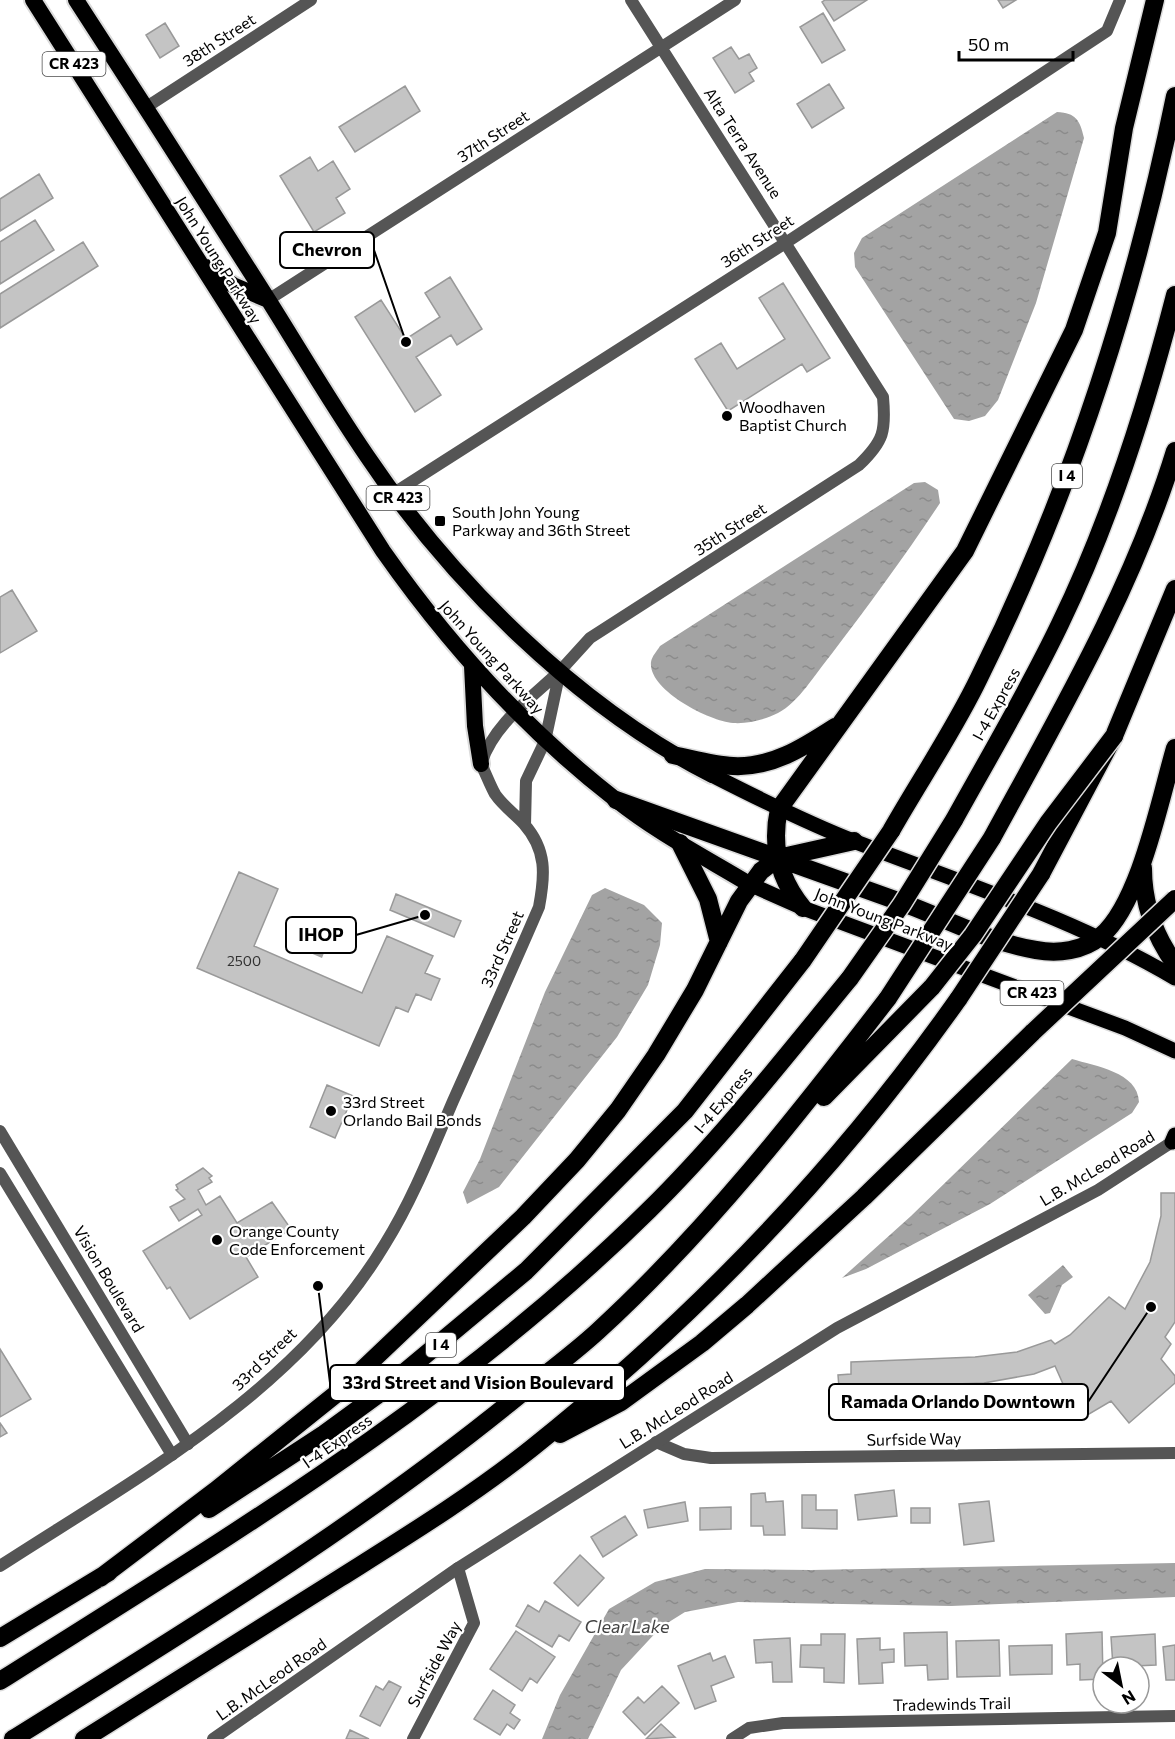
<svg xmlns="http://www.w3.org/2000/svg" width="1175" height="1739" font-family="Commissioner,sans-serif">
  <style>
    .water { fill: url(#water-ripples) }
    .building { fill: #c4c4c4; stroke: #999; stroke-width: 1.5 }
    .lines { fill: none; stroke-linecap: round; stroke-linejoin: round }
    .primary-casing { stroke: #dbdbdb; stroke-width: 18 }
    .trunk-casing { stroke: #dbdbdb; stroke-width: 20 }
    .motorway-casing { stroke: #dbdbdb; stroke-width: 21 }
    .minor { stroke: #555; stroke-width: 12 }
    .tertiary { stroke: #555; stroke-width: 12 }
    .primary { stroke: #000; stroke-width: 15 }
    .trunk { stroke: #000; stroke-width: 16 }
    .motorway { stroke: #000; stroke-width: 18 }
    .motorway-bridge-casing { stroke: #dbdbdb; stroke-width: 21; stroke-linecap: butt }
    .motorway-bridge { stroke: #000; stroke-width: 18 }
    .poi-dot { fill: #000; stroke: #fff; stroke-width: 2 }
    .labels { text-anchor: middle; stroke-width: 4.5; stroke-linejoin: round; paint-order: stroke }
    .number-label { font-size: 14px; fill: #313131 }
    .shield { fill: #fff; stroke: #4c4c4c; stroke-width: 1.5 }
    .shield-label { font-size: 15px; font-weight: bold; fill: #000 }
    .street-label { font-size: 16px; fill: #000; stroke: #fff }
    .poi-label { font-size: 16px; fill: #000; stroke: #fff; text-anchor: start }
    .water-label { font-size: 18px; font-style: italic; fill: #444; stroke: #fff }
    .leader { fill: none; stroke: #000; stroke-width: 2 }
    .callout-dot { fill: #000; stroke: #fff; stroke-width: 2 }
    .callout { fill: #fff; stroke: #000; stroke-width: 2 }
    .callout-label { font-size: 18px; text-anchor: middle; font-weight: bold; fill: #000 }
  </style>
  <defs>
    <pattern id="water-ripples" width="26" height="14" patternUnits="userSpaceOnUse" patternTransform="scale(1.5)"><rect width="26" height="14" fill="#a3a3a3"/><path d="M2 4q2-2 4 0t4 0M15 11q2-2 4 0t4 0" fill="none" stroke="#8b8b8b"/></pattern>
  </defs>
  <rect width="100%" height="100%" fill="#fff"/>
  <!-- water -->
  <path class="water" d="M1057 112C1076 113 1080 120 1084 138L1036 303 998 400 985 416 969 421 954 419 855 267 854 253 862 238Z
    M925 482 938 490 940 503C905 556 868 606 830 656 815 674 799 702 778 713 764 720 748 724 733 723 709 721 648 690 651 662 652 656 657 651 660 646L914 483Z
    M605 888 644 905 662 923 660 945 648 985 617 1037 499 1187 467 1204 463 1192 480 1159 545 992 592 895Z
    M306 939 326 948 322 958 301 949Z
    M1072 1059C1095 1066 1138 1072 1139 1102L1132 1113 990 1204 866 1269 842 1278 911 1216Z
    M1063 1265 1073 1277 1062 1285 1050 1313 1045 1314 1028 1295Z
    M1175 1563V1597L951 1606 738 1602 685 1612 661 1627 621 1670 588 1739H542L560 1695 609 1609 655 1582 705 1569 811 1570Z"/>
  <!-- building -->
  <path class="building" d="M825 0H867L834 21 822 2Z
    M998 0H1016L1003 8Z
    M823 13 845 50 822 63 800 27Z
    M165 23 179 46 160 58 146 35Z
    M731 47 739 59 749 54 757 68 749 73 754 81 735 93 713 58Z
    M829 84 844 108 812 128 797 104Z
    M405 86 420 111 355 152 339 127Z
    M310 157 318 171 333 161 350 189 336 198 345 213 314 232 280 176Z
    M39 174 53 198 0 231V199Z
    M35 220 54 250 0 284V242Z
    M83 242 98 266 0 328V294Z
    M450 277 482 329 457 345 451 335 416 357 441 395 415 412 355 317 381 300 406 339 440 317 425 293Z
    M783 283 830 358 807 372 802 364 728 411 695 359 721 343 737 369 785 339 759 298Z
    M12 590 37 631 0 653V597Z
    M239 872 278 889 254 946 362 993 387 936 433 956 425 973 440 979 431 1000 416 994 408 1012 396 1007 379 1046 197 968Z
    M396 894 461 921 454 937 390 910Z
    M327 1085 353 1096 335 1138 310 1127Z
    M203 1168 212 1176 209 1178 212 1182 198 1190 206 1205 220 1196 237 1223 272 1202 291 1229 246 1257 258 1277 190 1319 170 1287 167 1289 143 1251 202 1215 198 1209 179 1221 170 1207 185 1199 176 1190 178 1189 176 1185Z
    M1161 1193H1175V1322L1165 1337 1171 1344 1161 1359 1175 1376V1383L1129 1423 1111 1401 1079 1420 1055 1366 1034 1374 984 1383 839 1388 838 1375 851 1374V1362L975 1357 1017 1352 1051 1340 1055 1344 1070 1335 1109 1297 1125 1309 1150 1262 1161 1216Z
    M0 1349 31 1399 0 1417Z
    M0 1423 7 1433 0 1437Z
    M894 1490 897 1516 858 1520 855 1495Z
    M765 1493 766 1502 783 1501 785 1535H764L763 1526H751V1494Z
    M802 1495H816V1510H837V1529L802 1528Z
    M989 1501 994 1541 964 1545 959 1504Z
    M685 1502 688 1521 648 1528 644 1510Z
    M731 1507V1529L700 1530V1508Z
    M911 1508H930V1523H911Z
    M625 1516 637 1535 603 1557 591 1537Z
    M580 1555 604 1578 578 1606 554 1583Z
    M545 1601 581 1622 569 1641 559 1635 552 1647 516 1626 528 1605 539 1612Z
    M516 1631 555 1657 537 1683 530 1678 522 1691 490 1669Z
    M947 1632 948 1679 928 1680 927 1665 905 1666 904 1633Z
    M1102 1632 1103 1679 1080 1680V1664L1067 1665 1066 1634Z
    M821 1634H845L844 1683 824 1682V1668L800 1667 801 1645H821Z
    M1155 1634 1156 1665 1113 1667 1111 1637Z
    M790 1638 792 1682H773L772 1662 756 1663 754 1640Z
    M880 1638V1650L894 1649V1662L882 1663 883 1683 859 1684 857 1639Z
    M999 1640 1000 1676 957 1677 956 1641Z
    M1052 1645V1674L1010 1675 1009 1646Z
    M1175 1645V1680H1166L1163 1647Z
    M710 1653 713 1661 725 1656 734 1677 711 1686 716 1701 695 1709 678 1666Z
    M389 1681 401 1687 380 1726 360 1716 376 1686 383 1690Z
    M662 1686 679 1703 645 1735 623 1712 638 1697 644 1703Z
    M493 1690 515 1705 510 1713 520 1720 514 1729 507 1724 500 1735 474 1719Z
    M661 1724 675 1737 646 1739Z
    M350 1730 369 1739H346Z"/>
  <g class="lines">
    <!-- primary casing -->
    <g class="primary-casing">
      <path id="primary" d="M712 775C759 799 807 823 856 842 964 884 1075 919 1175 978
        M749 884 803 908 1125 1028 1175 1051
        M1172 1142 1175 1135"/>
    </g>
    <!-- trunk casing -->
    <g class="trunk-casing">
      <path id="trunk" d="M33 0 383 551C449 645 525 729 615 799 656 832 704 857 749 884
        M76 0C141 100 205 200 269 301 301 352 332 405 367 456 451 581 577 706 712 775
        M206 267 233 285 268 300
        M472 666 475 726 481 764"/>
    </g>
    <!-- motorway casing -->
    <g class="motorway-casing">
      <path id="motorway" d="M673 755C693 759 713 765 733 766 772 768 804 747 835 727
        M616 800C709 833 802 866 895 900 941 916 987 942 1036 950 1058 954 1083 951 1101 936 1140 903 1160 799 1175 748
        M954 820C990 755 1028 691 1060 624 1109 523 1147 404 1175 295
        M891 831C920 780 954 730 979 678 1071 493 1134 297 1175 96
        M992 838C1060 713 1133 588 1175 451
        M680 843 708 899 719 942
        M1143 868C1143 903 1154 935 1175 964
        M1041 874 1114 736 1175 589
        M803 908C779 879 771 846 779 809L965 551 1074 330 1107 233 1124 128 1155 0
        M824 1097 932 987
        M560 1434 621 1402 702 1343 747 1305 864 1197 1033 1032
        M209 1509 324 1434 376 1396 526 1271 685 1111 803 960
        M100 1578 215 1491 341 1390 523 1217 577 1160 618 1110 656 1055 695 990 739 901 761 871 778 858 854 841
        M0 1638 109 1572
        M0 1681C229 1536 455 1402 649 1210 722 1138 785 1057 850 978
        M13 1739C186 1631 359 1526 517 1397 544 1375 573 1354 598 1331 707 1231 798 1115 888 998
        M84 1739C169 1685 255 1632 340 1578 405 1537 472 1496 532 1448 695 1318 839 1168 959 998"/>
    </g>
    <!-- minor -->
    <path class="minor" d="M145 108 311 0
      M268 300 735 0
      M394 493 787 242 1107 31 1120 0
      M560 671 590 638 859 465C884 441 886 431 883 397L631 0
      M0 1131 188 1444
      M0 1173 172 1455
      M656 1442 684 1454 711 1458 1175 1453
      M413 1739 474 1623 458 1568
      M732 1739 749 1728 783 1723 1175 1716"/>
    <!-- tertiary -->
    <path class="tertiary" d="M525 825 526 781 545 741 560 671
      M0 1566C139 1476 297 1391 385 1244 413 1199 432 1150 453 1101 482 1036 511 972 539 907 545 875 547 850 524 824 515 814 503 806 495 794 490 785 486 774 481 764 493 725 530 699 560 671
      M213 1739 458 1568 837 1328 1098 1190 1175 1140"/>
    <!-- primary -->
    <use href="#primary" class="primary"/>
    <!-- trunk -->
    <use href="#trunk" class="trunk"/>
    <!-- motorway -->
    <use href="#motorway" class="motorway"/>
    <!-- motorway-bridge casing -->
    <g class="motorway-bridge-casing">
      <path id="motorway-bridge" d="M803 960 891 831
        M850 978 902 904 954 820
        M932 987 973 935 1048 823 1114 736
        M888 998 992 838
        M959 998 1041 874
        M1033 1032 1175 899"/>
    </g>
    <!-- motorway-bridge -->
    <use href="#motorway-bridge" class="motorway-bridge"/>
  </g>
  <!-- markers -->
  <g class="poi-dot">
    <circle cx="727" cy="416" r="6"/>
    <rect x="434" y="515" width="12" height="12" rx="3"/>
    <circle cx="331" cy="1111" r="6"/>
    <circle cx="217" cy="1240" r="6"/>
  </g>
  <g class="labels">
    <!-- number labels -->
    <g class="number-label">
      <text x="244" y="966">2500</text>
    </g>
    <!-- shield labels -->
    <g class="shield">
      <rect x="42.5" y="52" width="63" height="24" rx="4.5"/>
      <rect x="1052" y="464" width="30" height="24" rx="4.5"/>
      <rect x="366.5" y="486" width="63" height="24" rx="4.5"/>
      <rect x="1000.5" y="981" width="63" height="24" rx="4.5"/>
      <rect x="426" y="1333" width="30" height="24" rx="4.5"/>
    </g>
    <g class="shield-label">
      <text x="74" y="69">CR 423</text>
      <text x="1067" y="481">I 4</text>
      <text x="398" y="503">CR 423</text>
      <text x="1032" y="998">CR 423</text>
      <text x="441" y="1350">I 4</text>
    </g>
    <!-- street labels -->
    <g class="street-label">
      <text transform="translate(219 40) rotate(-33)" y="6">38th Street</text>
      <text transform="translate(493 136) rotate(-33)" y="6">37th Street</text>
      <text transform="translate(743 143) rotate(57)" y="6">Alta Terra Avenue</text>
      <text transform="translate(757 241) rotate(-33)" y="6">36th Street</text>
      <text transform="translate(219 260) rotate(58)" y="6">John Young Parkway</text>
      <text transform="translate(730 529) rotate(-33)" y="6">35th Street</text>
      <text transform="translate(492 657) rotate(48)" y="6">John Young Parkway</text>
      <text transform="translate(996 704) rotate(-61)" y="6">I-4 Express</text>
      <text transform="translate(884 919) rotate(21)" y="6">John Young Parkway</text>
      <text transform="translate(502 949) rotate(-66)" y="6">33rd Street</text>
      <text transform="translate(723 1100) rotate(-50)" y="6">I-4 Express</text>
      <text transform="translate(1097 1168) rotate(-31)" y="6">L.B. McLeod Road</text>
      <text transform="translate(109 1279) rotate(59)" y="6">Vision Boulevard</text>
      <text transform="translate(264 1359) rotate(-44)" y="6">33rd Street</text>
      <text transform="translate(676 1410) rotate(-32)" y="6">L.B. McLeod Road</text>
      <text transform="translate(914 1439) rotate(-1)" y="6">Surfside Way</text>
      <text transform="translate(337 1441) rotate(-35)" y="6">I-4 Express</text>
      <text transform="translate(434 1664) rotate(-62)" y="6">Surfside Way</text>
      <text transform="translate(271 1679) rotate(-35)" y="6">L.B. McLeod Road</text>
      <text transform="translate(952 1704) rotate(-1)" y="6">Tradewinds Trail</text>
    </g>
    <!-- poi labels -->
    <g class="poi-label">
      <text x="739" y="413">Woodhaven<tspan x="739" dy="18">Baptist Church</tspan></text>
      <text x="452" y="518">South John Young<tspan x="452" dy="18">Parkway and 36th Street</tspan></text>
      <text x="343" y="1108">33rd Street<tspan x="343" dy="18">Orlando Bail Bonds</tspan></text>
      <text x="229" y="1237">Orange County<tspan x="229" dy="18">Code Enforcement</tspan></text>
    </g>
    <!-- water labels -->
    <g class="water-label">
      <text x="627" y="1633">Clear Lake</text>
    </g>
  </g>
  <!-- callouts -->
  <path class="leader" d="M406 342L374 250M425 915L356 935M318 1286L330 1383M1151 1307L1088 1402"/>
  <g class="callout-dot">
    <circle cx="406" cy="342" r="6"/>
    <circle cx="425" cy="915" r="6"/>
    <circle cx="318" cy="1286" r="6"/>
    <circle cx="1151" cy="1307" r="6"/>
  </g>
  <g class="callout">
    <rect x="280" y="232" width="94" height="36" rx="6"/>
    <rect x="286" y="917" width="70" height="36" rx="6"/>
    <rect x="330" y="1365" width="295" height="36" rx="6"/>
    <rect x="829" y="1384" width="259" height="36" rx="6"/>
  </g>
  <g class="callout-label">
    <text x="327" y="256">Chevron</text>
    <text x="321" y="941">IHOP</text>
    <text x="478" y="1389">33rd Street and Vision Boulevard</text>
    <text x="958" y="1408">Ramada Orlando Downtown</text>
  </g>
  <!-- north arrow -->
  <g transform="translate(1121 1685) rotate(148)"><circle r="28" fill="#ffffff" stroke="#999999" stroke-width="1.5"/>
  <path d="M0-4.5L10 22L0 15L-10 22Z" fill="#000000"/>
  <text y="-9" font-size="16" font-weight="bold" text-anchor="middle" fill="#000000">N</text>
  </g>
  <!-- scale -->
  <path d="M959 51v9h114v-9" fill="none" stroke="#000000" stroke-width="3"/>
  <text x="968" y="51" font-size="18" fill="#000000" stroke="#ffffff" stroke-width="4.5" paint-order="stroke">50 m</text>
</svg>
